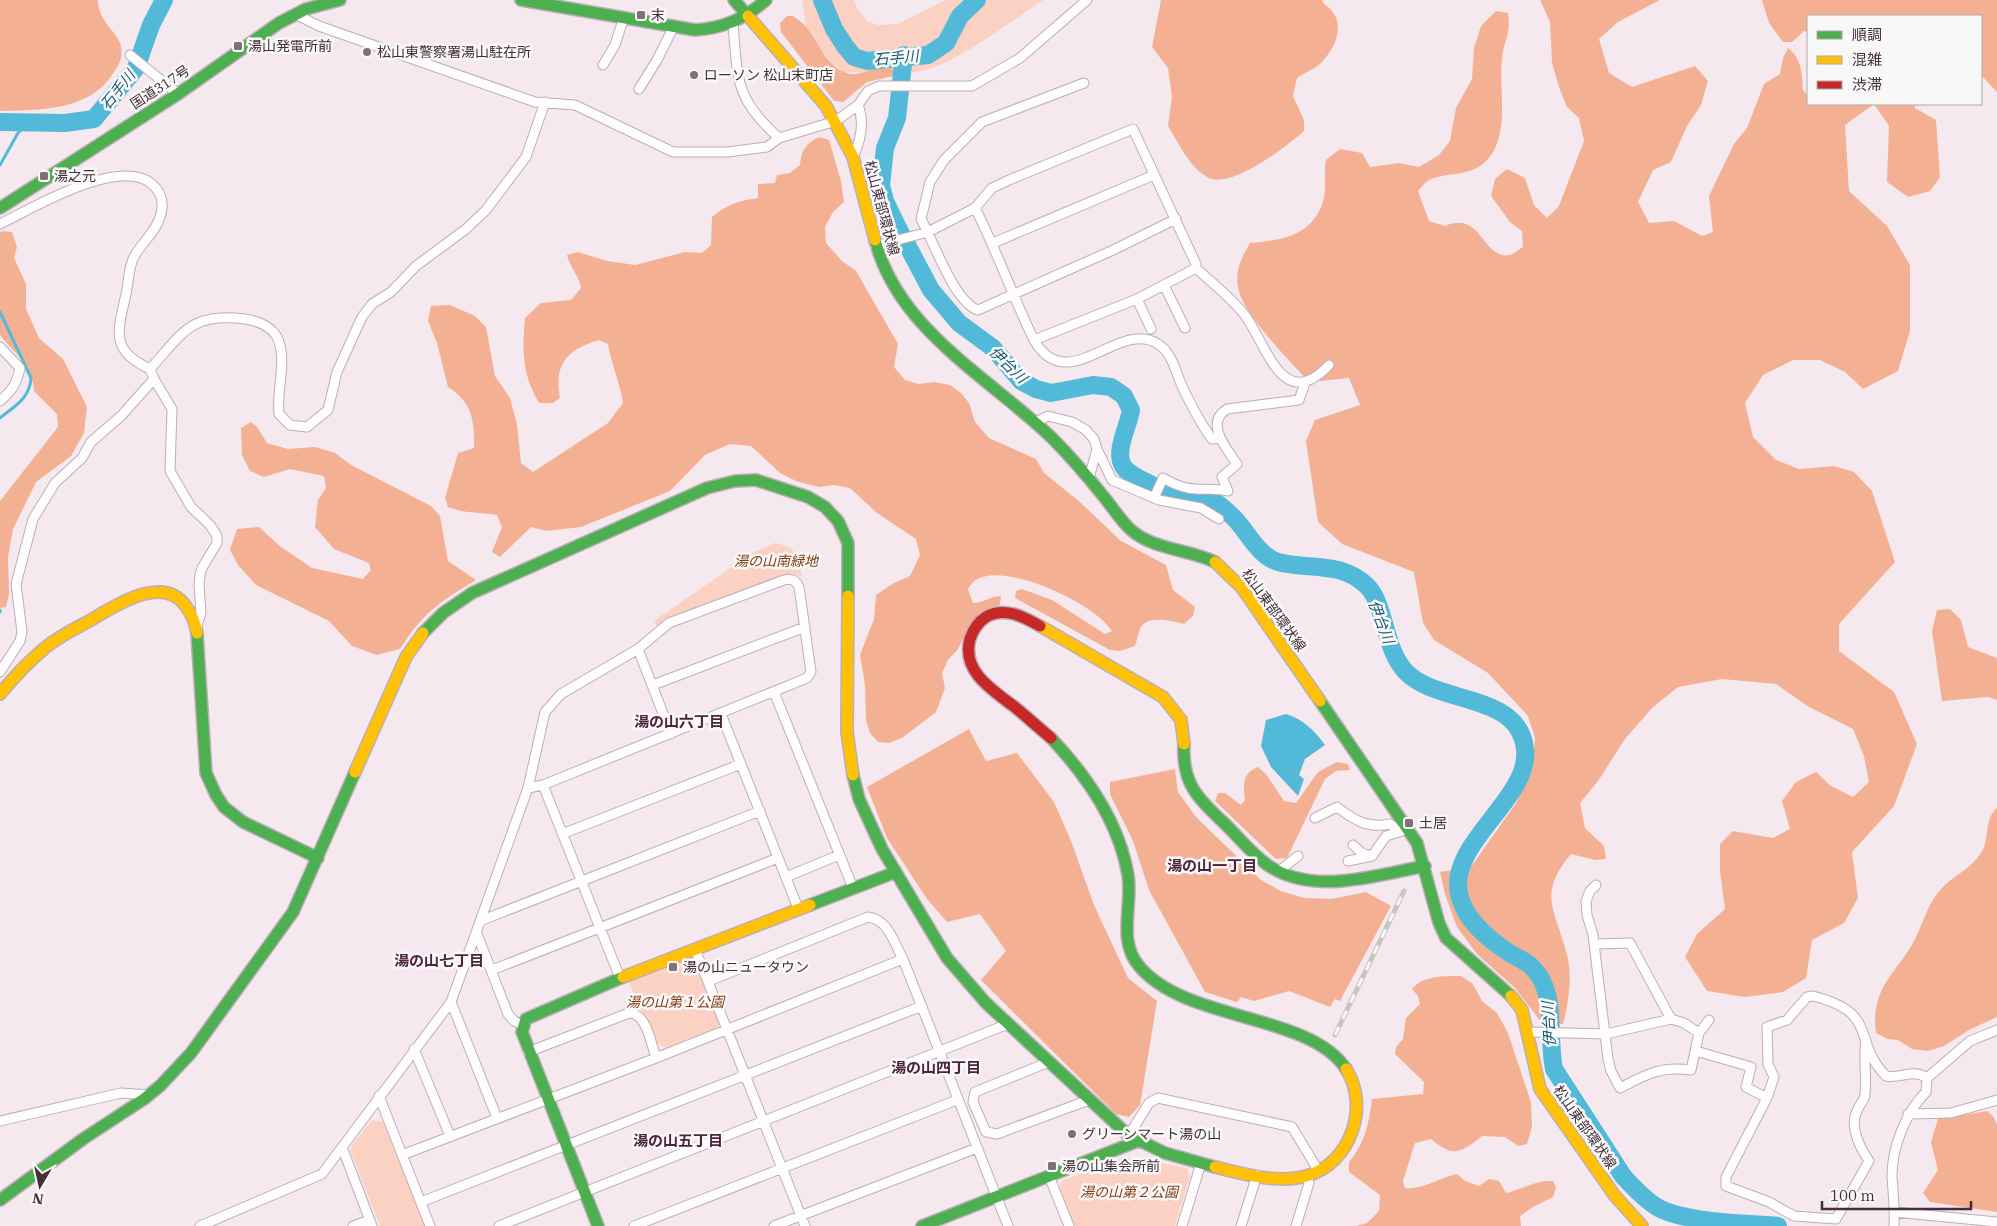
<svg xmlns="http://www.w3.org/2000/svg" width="1997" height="1226" font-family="'IBM Plex Serif','Noto Sans JP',serif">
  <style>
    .green { fill: #fad1c2 }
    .forest { fill: #f4b092 }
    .water { fill: #53b9d9 }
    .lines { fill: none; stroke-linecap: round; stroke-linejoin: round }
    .stream { stroke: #53b9d9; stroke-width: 3 }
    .river { stroke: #53b9d9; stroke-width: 18 }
    .street-casing { stroke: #bdaeb6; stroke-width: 11 }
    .fast-casing { stroke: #bdaeb6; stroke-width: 14 }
    .slow-casing { stroke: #bdaeb6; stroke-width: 14 }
    .jam-casing { stroke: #bdaeb6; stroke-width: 14 }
    .street { stroke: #fefcfd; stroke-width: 9 }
    .fast { stroke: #4caf50; stroke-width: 11 }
    .slow { stroke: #ffc107; stroke-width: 11 }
    .jam { stroke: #c62828; stroke-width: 11 }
    .rail-casing { stroke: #c8c3c5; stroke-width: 5 }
    .rail { stroke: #f8f8f8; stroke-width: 3; stroke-dasharray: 9; stroke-linecap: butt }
    .poi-dot { fill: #826f79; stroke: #f8f8f8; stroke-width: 2 }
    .labels { text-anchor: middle; stroke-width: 5; stroke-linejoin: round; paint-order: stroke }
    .poi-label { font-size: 14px; fill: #442e39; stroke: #f8f8f8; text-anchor: start }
    .street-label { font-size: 14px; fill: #442e39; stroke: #f8f8f8 }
    .park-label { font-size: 14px; font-style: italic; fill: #853c12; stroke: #f8f8f8 }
    .water-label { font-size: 15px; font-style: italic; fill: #185b73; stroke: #f8f8f8 }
    .neighbourhood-label { font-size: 15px; font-weight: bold; fill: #50233d; stroke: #f8f8f8 }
  </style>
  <rect width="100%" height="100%" fill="#f5e9ef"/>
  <!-- green -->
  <path class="green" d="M802 0H854L858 10 867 21 878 25 898 24 946 0H1043C1010 22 964 58 928 69 917 72 905 74 894 76L897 73 844 72 833 64 816 43 806 26Z
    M775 543C797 547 798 556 802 576L800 577 792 573 658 627 654 621 752 553Z
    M685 958 696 962 720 1022 717 1028 665 1048 656 1042 628 981Z
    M372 1120 383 1122 425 1226H380L351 1152 352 1145Z
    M1126 1157 1187 1168 1190 1176 1175 1226H1074L1059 1191 1061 1181Z"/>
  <!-- forest -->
  <path class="forest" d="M0 0H98C98 23 119 32 121 47 123 59 119 65 112 75 89 111 38 110 0 111Z
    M1161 0H1322L1324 4C1346 18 1339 43 1323 61 1317 68 1304 73 1297 78L1293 96 1304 120V131C1287 146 1230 191 1207 177 1189 166 1179 144 1168 126L1172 97 1168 68 1152 47Z
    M1540 0H1660L1618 22 1599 39 1609 73 1632 87 1695 66 1708 81 1701 105 1687 126 1671 162 1653 170 1638 202 1649 223 1674 221 1702 236 1713 232 1709 196 1734 144 1747 128 1764 84 1780 74 1783 58 1788 48C1802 59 1802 74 1803 90L1808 96V104H1915V108L1936 120 1940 177 1930 191 1908 197 1887 182 1889 126 1874 104 1845 125 1849 191 1887 226 1910 265V331L1898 371 1863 389 1845 372 1820 360H1793L1763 375 1745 403 1753 437 1776 460 1799 469 1834 466 1854 472 1872 491 1895 562 1839 624V651L1894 692 1917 744 1894 806 1852 852 1858 898 1844 923 1812 940 1806 978 1783 992 1745 997 1707 991 1685 957 1697 934 1725 909 1720 871V844L1733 831 1773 838 1790 829 1782 801 1796 782 1816 772 1831 786 1853 797 1869 782 1864 756 1853 729 1809 707 1776 684 1722 679 1678 687 1652 708 1625 739 1598 781 1580 803 1585 828 1604 846 1606 859 1595 860 1571 854C1538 893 1554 908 1566 951 1573 972 1569 1003 1563 1024L1542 1023 1515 988 1477 954 1457 927 1445 894 1440 872 1471 867 1516 803 1532 770 1535 738 1528 716 1488 673 1434 640 1423 623 1414 572 1342 544 1318 522 1306 441 1315 420 1360 405 1349 378 1309 382C1291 362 1241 312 1238 287 1235 270 1242 256 1250 243 1281 240 1311 237 1323 202 1327 188 1323 174 1326 160L1340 149 1362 153 1370 167 1399 163 1419 167 1439 155 1450 141 1456 108 1472 79 1474 48 1481 26 1496 11 1508 13C1511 37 1504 39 1502 58 1498 90 1512 138 1484 163 1468 177 1446 172 1429 180 1425 182 1421 188 1418 191L1429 221 1445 226C1482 210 1482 260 1510 255 1514 254 1519 249 1523 247L1522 231 1510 222 1491 196 1495 179 1507 169 1525 178 1534 205 1547 218 1559 206 1584 141 1579 118 1567 107 1559 87 1552 63 1550 22Z
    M1762 0H1997V92L1981 75V16H1808V32L1804 31 1792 42H1783L1769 23Z
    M787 16H793C798 20 804 23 807 28 820 44 828 71 852 74 863 75 876 66 889 66L897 73 894 76 867 82 843 102 834 101 781 32 780 23Z
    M819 137 829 140 841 181 844 202 833 212 825 227 826 243 842 261 856 271 898 344 894 367 905 380 918 384 934 382 950 385 961 393 969 403 975 422 989 438 1036 459 1044 473 1080 502 1121 541 1166 565 1173 590 1195 607 1193 616 1184 624C1172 621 1149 615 1141 627 1138 632 1137 641 1135 646L1120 651 1110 650 1015 598 1016 591 1022 589 1052 600 1105 634 1112 631C1096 604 1005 561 976 580 973 581 970 586 968 589L973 603C984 603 990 596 1001 596L1000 605 989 608 971 622 958 649 948 660 942 673 945 688 936 712 902 738 889 743 878 742 870 733 866 720 865 685 860 655 874 619 876 595 892 584 910 576 920 555 916 539 877 513 850 488 834 485 819 487 796 481 780 473 751 446 730 444 705 455 670 491 581 527 546 531 531 527 500 557 492 552 502 527 497 515C479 512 466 514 448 507L445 498 458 453 474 448C475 421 472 402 448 387L437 343 428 321 431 306 450 305 475 316 486 327 495 376 510 398 517 425 521 463 533 472 608 423 623 403C620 382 611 364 608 344L599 340C567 350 554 363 560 398L553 403H539C522 375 522 350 525 318L541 303 571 300 581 288C579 275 570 268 567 255L578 252 607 261 635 265 685 252 702 253 711 245 712 217C726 205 740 200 758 198V184L775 183 777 175 790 173 800 165C801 151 806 143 819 137Z
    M2 231 12 232 17 247 14 258 26 284V309L39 338 63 359 87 407 84 433 71 456 36 482 13 529 8 557 9 594 6 607 0 608V501L58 427 57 414 34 391C32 362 17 357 0 335V233Z
    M251 422 257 427 267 443 288 449 315 447 335 453 351 465 431 506 440 516 448 561 476 580C438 603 424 612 400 649L377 655 352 646 329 621 256 585 238 565 230 550 237 529 259 527 281 547 312 568 363 579 371 570 369 563 334 549 315 527 318 500 326 488 324 476 290 469 264 477 250 471 242 455 241 428Z
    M1950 609 1961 620 1968 647 1997 658V700L1988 697 1942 701 1932 631 1937 610Z
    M969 729 986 761 1017 753 1054 802 1071 841 1094 905 1128 978 1157 1001 1140 1105 1129 1117 1116 1114 981 980 1006 951 980 914 947 922 927 899 887 838 867 787Z
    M1337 762 1348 764 1350 770 1336 771 1325 779 1287 858 1276 859 1215 801 1218 793H1225L1241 805 1245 800C1243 785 1242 773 1258 767L1266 774 1284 801 1296 803 1318 772Z
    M1175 769 1178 792 1196 817 1261 880 1281 891 1304 898 1332 899 1366 892 1391 906 1340 1001 1335 999 1330 1007 1289 991 1254 1001 1241 997 1237 1002 1205 992 1149 890 1133 841 1110 794V782Z
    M1997 808V1017L1969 1030 1944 1046 1928 1051 1912 1049 1898 1040 1888 1039 1876 1033C1870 985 1898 974 1916 937 1924 921 1929 900 1943 887 1956 874 1976 866 1984 847 1989 834 1985 818 1997 808Z
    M1461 976 1473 984 1482 1001 1497 1013 1508 1033 1531 1102 1532 1127 1527 1144 1518 1146 1505 1137 1482 1136C1461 1153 1453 1158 1431 1139L1415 1143 1403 1181 1405 1188C1422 1190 1439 1178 1457 1174L1465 1181 1479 1186 1489 1179 1499 1181 1506 1193C1523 1189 1536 1180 1553 1181L1556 1187 1553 1197 1533 1207 1520 1216 1521 1226H1356L1367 1223 1379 1211 1380 1195 1349 1172V1162C1365 1143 1369 1123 1372 1099L1423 1094 1424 1082 1395 1054 1396 1047 1403 1039 1406 1018 1420 1004 1418 996 1412 989C1423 975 1446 976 1461 976Z
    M1987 1111 1993 1116 1997 1124V1212L1930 1202 1923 1193 1938 1170 1931 1142 1938 1119Z"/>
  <!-- water -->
  <path class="water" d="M1286 714C1303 719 1315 731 1325 745L1305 759 1299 775 1304 779 1298 796 1271 767 1261 746 1266 720Z"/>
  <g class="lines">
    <!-- stream -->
    <path class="stream" d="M0 165 18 133 28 123
      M0 312 31 378C30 398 15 406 0 418
      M0 610V612"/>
    <!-- river -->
    <path class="river" d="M822 0 834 29 845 46 854 57 867 61 928 55 946 43 960 16 977 0
      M904 55 897 118 885 148 881 185 885 201 896 224 931 290 959 323 993 348 1021 381 1036 389 1051 393 1093 385 1111 387 1124 396 1131 410C1129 425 1114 451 1123 466 1127 473 1135 476 1142 480 1149 483 1157 488 1164 490 1178 494 1194 492 1207 497 1216 501 1227 511 1234 518 1248 532 1258 556 1278 562 1308 570 1341 561 1366 585 1386 603 1383 648 1406 672 1438 705 1519 692 1525 749 1531 798 1448 843 1459 894 1465 921 1489 940 1511 954 1518 958 1527 962 1532 967 1558 992 1547 1036 1554 1069L1623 1176C1633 1187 1644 1199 1657 1207 1684 1223 1747 1223 1778 1226
      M0 122 65 123 94 119 136 68 151 25 164 0"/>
    <!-- street casing -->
    <g class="street-casing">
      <path id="street" d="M295 14 319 26 535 102 575 105 673 152H727L767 147 779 138 836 121 858 105 868 91 879 86H972L1020 58 1087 0
        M733 25C738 80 735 99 779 138
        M130 55 178 94
        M603 65 615 45 624 17
        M1084 83 982 122 944 160 930 182 921 219C934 242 954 302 978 310L1111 251 1176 219
        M639 89 657 60 674 26
        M1133 129 1196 264V268L1137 299 1034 340C1013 297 997 251 975 208L992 188 1009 180Z
        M853 157C861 140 865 123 858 105
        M0 224C33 208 119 156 152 184 160 191 163 198 162 208 160 229 143 240 134 257 128 268 129 282 126 294 118 331 109 350 150 369L154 379 121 416 91 442 82 458 55 483 33 519 16 584 22 632 20 641 0 672
        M993 243 1154 175
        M875 246 928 232 975 208
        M1196 268C1212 283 1230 297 1244 314 1267 344 1282 415 1329 365
        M1164 285 1185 328
        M1137 299 1151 329
        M1034 340C1068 399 1119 318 1158 344 1173 354 1175 371 1182 386 1191 405 1200 423 1212 439L1220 438
        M0 347 20 368C17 383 12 391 0 401
        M150 369C183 333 190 312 245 319 258 321 270 325 277 337 288 360 276 390 279 414L290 425 307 427 328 410 337 372 362 317 372 304 391 292 416 266 466 229 486 210 526 157 545 102
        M154 379 172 409 170 471 191 507 210 525 217 536V543L202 568 200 575 199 585 201 613 196 629
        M1034 423 1048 416 1072 422 1086 430 1094 439 1097 449 1112 480 1159 500 1201 508 1219 519
        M1089 478 1097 449
        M1154 498 1163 478C1173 484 1185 489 1196 489 1208 490 1216 488 1228 491L1222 477 1237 464C1227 449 1204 423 1227 409L1299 400 1305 383
        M638 649 671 734
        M653 685 805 627
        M774 692 853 888
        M721 714 798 908
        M543 785 620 978
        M1315 818 1337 807C1354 820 1368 829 1390 824L1398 831
        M562 834 741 764
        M1353 845 1362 853 1372 856
        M1348 861 1372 856 1386 836 1402 831
        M1279 871 1298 856
        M786 877 839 855
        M480 921 760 811
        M477 934 508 1014 514 1021 523 1025
        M1594 944 1630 943 1671 1019
        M695 949 805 1226
        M492 970 778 858
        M709 981 868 917C888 919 894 943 903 959L1008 1226
        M451 1002 497 1118
        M1528 1032 1606 1034 1671 1019 1684 1023 1699 1033 1691 1070C1660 1066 1647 1074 1620 1088L1611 1071 1608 1059 1593 935 1587 915 1586 901 1590 891 1596 885
        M1699 1033 1709 1020
        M414 1049 450 1136
        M1696 1051 1751 1067 1746 1087 1767 1098 1774 1077 1768 1064 1767 1027 1787 1020 1807 997 1813 996C1880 1013 1851 1040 1886 1076 1901 1079 1913 1068 1927 1078L1926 1092C1906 1112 1892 1147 1892 1176 1893 1193 1895 1209 1894 1226
        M528 1052 629 1013C647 1013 651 1044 656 1058
        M1049 1062 975 1092 973 1102 986 1132 997 1134 1089 1100
        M1927 1078 1970 1041 1997 1030
        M379 1096 430 1226
        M1767 1098 1726 1177V1186L1769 1202 1794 1216 1836 1219 1869 1161C1860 1148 1849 1126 1857 1111 1859 1105 1865 1100 1865 1094 1867 1075 1863 1058 1866 1040
        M1908 1114 1951 1113 1997 1100
        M0 1121 121 1093 149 1095
        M1129 1135 1149 1103 1158 1098 1292 1127 1318 1170
        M342 1147 372 1226
        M402 1155 656 1058 903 959
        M1049 1176 1069 1226
        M421 1202 922 1006
        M1895 1212 1997 1222
        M200 1226 322 1174 451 1002 528 788 545 712 561 694 638 649 669 623 784 580C792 578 796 580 799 587L811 672 807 678 543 785 528 788
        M353 1226 370 1220
        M499 1226 1008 1024
        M634 1226 957 1100
        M774 1226 977 1148
        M1182 1226 1201 1163
        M1241 1226 1257 1175
        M1296 1226 1309 1183 1306 1176"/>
    </g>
    <!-- fast casing -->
    <g class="fast-casing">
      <path id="fast" d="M521 0 695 30C724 28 744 19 766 0
        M734 0 748 16
        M0 208 178 94 279 23 306 9 340 0
        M875 240C898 330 989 377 1052 438 1070 456 1088 477 1104 497 1113 508 1121 521 1131 530 1154 550 1188 549 1215 562
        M197 633 206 773 216 795 224 807 243 822 318 858
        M423 633 443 613 472 593 707 488 735 481 756 480 808 497 825 507 838 521 848 543V596
        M1320 701 1417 843 1439 923 1446 938 1511 996
        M1051 738C1087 776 1119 822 1128 875 1133 906 1117 940 1139 966 1185 1022 1310 1013 1346 1069
        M1184 744C1182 782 1196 797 1223 822 1238 836 1251 854 1269 866 1314 896 1377 875 1425 866
        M853 775 859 799 882 849 947 958 986 1003 1128 1135 1165 1153 1215 1167
        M810 905 896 872
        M0 1200 83 1139 144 1099 160 1086 191 1053 293 912 355 772
        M598 1226 522 1032 526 1019 623 977
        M922 1226 1138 1141"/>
    </g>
    <!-- slow casing -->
    <g class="slow-casing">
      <path id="slow" d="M748 16 826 106 853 157 875 240
        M1215 562 1242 588 1320 701
        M848 596 847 732 853 775
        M1040 626 1163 697 1181 720 1184 744
        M0 694C14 677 29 661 46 647 60 636 76 628 91 620 115 606 162 574 185 605 192 614 195 622 197 633
        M355 772 406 657 423 633
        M623 977 810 905
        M1511 996 1522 1010 1540 1089 1615 1196 1642 1226
        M1215 1167C1243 1174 1278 1184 1306 1176 1351 1164 1370 1106 1346 1069"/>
    </g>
    <!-- jam casing -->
    <g class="jam-casing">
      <path id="jam" d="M1040 626C1024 617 1004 606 986 617 978 622 973 630 970 639 961 672 994 691 1016 708 1028 718 1039 728 1051 738"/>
    </g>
    <!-- street -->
    <use href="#street" class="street"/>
    <!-- fast -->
    <use href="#fast" class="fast"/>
    <!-- slow -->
    <use href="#slow" class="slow"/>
    <!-- jam -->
    <use href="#jam" class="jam"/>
    <!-- rail casing -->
    <g class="rail-casing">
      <path id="rail" d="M1335 1035 1404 891"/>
    </g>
    <!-- rail -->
    <use href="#rail" class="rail"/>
  </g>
  <!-- markers -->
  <g class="poi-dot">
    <rect x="636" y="10" width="10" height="10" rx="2.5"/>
    <rect x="233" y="41" width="10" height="10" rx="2.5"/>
    <circle cx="367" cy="52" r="5"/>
    <circle cx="694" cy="75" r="5"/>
    <rect x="39" y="171" width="10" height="10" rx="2.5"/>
    <rect x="1404" y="818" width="10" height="10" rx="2.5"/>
    <rect x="668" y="962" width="10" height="10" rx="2.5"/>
    <circle cx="1072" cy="1134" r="5"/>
    <rect x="1047" y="1161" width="10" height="10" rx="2.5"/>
  </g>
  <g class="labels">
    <!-- poi labels -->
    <g class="poi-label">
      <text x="651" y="20">末</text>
      <text x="248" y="51">湯山発電所前</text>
      <text x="377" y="57">松山東警察署湯山駐在所</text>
      <text x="704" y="80">ローソン 松山末町店</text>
      <text x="54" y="181">湯之元</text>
      <text x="1419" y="828">土居</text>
      <text x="683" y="972">湯の山ニュータウン</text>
      <text x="1082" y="1139">グリーンマート湯の山</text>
      <text x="1062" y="1171">湯の山集会所前</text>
    </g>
    <!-- street labels -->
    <g class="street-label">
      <text transform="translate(160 87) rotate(-33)" y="5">国道317号</text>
      <text transform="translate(882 208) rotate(75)" y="5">松山東部環状線</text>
      <text transform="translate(1274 610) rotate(54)" y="5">松山東部環状線</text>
      <text transform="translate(1585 1127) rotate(55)" y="5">松山東部環状線</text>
    </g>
    <!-- park labels -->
    <g class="park-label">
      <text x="776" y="566">湯の山南緑地</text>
      <text x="675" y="1007">湯の山第１公園</text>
      <text x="1129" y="1197">湯の山第２公園</text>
    </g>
    <!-- water labels -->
    <g class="water-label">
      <text transform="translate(896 58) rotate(-5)" y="5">石手川</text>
      <text transform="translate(118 90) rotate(-51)" y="5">石手川</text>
      <text transform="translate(1008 365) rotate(44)" y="5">伊台川</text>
      <text transform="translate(1381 622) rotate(69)" y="5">伊台川</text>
      <text transform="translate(1549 1024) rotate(-93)" y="5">伊台川</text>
    </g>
    <!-- neighbourhood labels -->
    <g class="neighbourhood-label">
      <text x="679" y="727">湯の山六丁目</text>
      <text x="1212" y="871">湯の山一丁目</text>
      <text x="439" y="966">湯の山七丁目</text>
      <text x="936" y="1073">湯の山四丁目</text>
      <text x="678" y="1146">湯の山五丁目</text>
    </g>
  </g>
  <!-- legend -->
  <rect x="1807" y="15" width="175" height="90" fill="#f8f8f8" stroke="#b0a7ac"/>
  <rect x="1817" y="31" width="25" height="8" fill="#4caf50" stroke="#b0a7ac"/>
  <text x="1852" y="40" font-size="15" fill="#442e39">順調</text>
  <rect x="1817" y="56" width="25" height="8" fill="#ffc107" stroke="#b0a7ac"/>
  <text x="1852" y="65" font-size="15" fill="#442e39">混雑</text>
  <rect x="1817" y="81" width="25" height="8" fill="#c62828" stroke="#b0a7ac"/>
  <text x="1852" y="90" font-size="15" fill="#442e39">渋滞</text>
  <!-- north arrow -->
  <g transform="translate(40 1186) rotate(189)" stroke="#f8f8f8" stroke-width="4" paint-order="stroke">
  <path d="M0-4L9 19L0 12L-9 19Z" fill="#442e39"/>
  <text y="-8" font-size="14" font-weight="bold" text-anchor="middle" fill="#442e39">N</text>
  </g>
  <!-- scale -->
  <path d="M1822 1201v8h149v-8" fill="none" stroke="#442e39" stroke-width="2.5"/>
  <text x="1830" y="1201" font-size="15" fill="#442e39" stroke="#f8f8f8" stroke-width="4" paint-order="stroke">100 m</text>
</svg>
